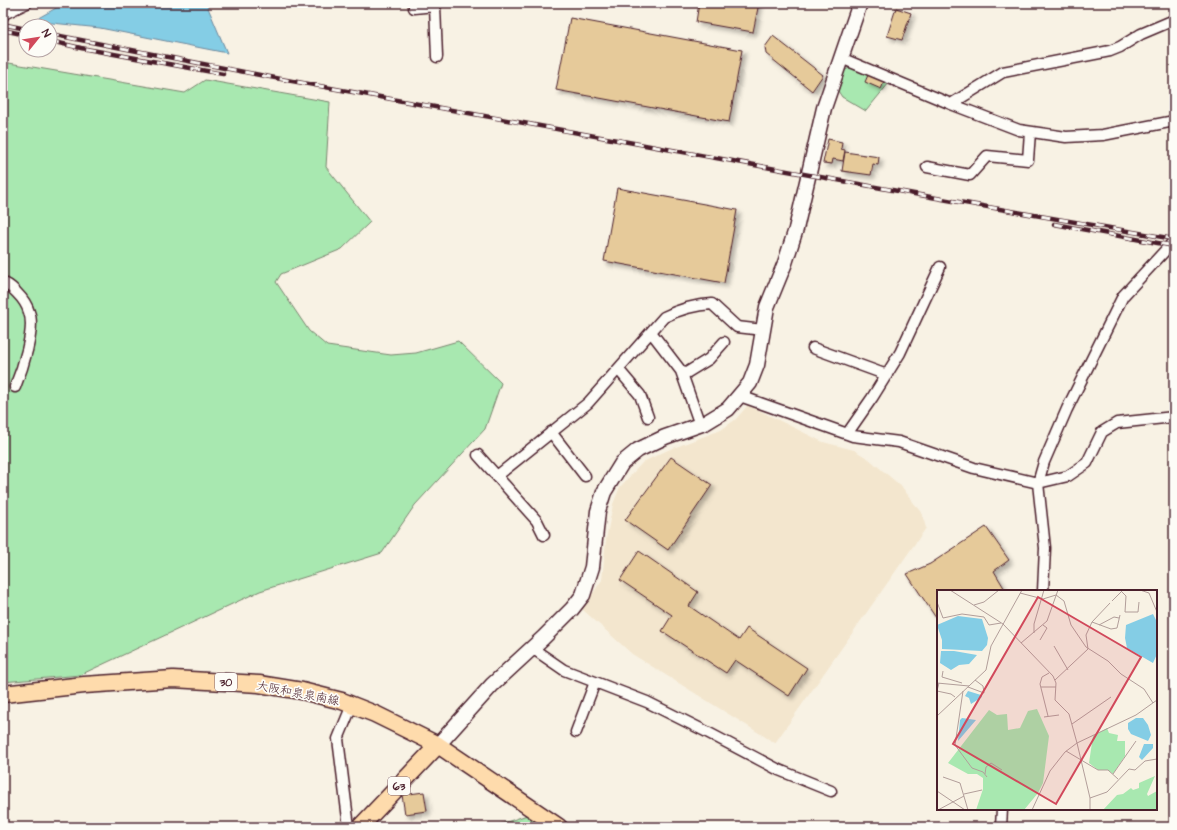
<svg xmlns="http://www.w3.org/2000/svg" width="1177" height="830" font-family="'Architects Daughter','Klee One',sans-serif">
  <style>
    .built { fill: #f3e6ce }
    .green { fill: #a8e8b0; stroke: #79846e }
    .water { fill: #84cde5; stroke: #6d879b }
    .building { fill: #e6ca9a; stroke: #4a1f2b; filter: url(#shadow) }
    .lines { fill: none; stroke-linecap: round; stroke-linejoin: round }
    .street-casing { stroke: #4a1f2b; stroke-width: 13 }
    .secondary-casing { stroke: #4a1f2b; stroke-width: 17 }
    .primary-casing { stroke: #4a1f2b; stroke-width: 19 }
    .street { stroke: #fdfcf7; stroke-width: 10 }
    .secondary { stroke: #fdfcf7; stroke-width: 14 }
    .primary { stroke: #fedbac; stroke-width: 16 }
    .rail-casing { stroke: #4a1f2b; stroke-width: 4.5 }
    .rail { stroke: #fdfcf7; stroke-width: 3; stroke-dasharray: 9; stroke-linecap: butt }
    .labels { text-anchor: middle; stroke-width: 3.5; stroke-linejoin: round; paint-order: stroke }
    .shield { fill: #fdfcf7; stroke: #806168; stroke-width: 1 }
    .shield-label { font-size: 11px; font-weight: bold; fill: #4a1f2b }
    .street-label { font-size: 12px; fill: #4a1f2b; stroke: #fdfcf7 }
    .inset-road { fill: none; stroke: #b29e9a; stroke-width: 1 }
    .view { fill: #d1495b; fill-opacity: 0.15; stroke: #d1495b; stroke-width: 2 }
    .inset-edge { fill: none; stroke: #4a1f2b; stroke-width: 2 }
  </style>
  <defs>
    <filter id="shadow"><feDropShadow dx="3.5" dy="3.5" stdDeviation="2" flood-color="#0004"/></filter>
  </defs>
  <rect width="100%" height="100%" fill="#f8f2e4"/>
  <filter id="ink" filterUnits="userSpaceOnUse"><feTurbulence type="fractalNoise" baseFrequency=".025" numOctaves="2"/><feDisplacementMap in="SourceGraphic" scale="8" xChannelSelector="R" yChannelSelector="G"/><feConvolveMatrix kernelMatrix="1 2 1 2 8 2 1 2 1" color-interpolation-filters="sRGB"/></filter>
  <g filter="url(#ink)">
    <!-- built -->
    <path class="built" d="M748 405 823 442 854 450 869 459 902 487 922 514 926 528 775 743 632 654 582 609 602 580 606 540 613 504 620 487 643 462 668 450 721 430 736 419Z"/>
    <!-- green -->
    <path class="green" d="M3 62 185 93 205 80 330 102 326 167 370 222 342 249 281 274 276 282 309 331 327 346 391 355 416 353 458 341 501 383 485 429 415 505 382 553 260 591 80 675 3 682Z
      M852 67 889 83 866 111 842 97 838 91 845 70Z
      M536 812 559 827H492Z"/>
    <!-- water -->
    <path class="water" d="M65 3H206L227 53 100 28 33 21Z"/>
    <!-- building -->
    <path class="building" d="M699 3H759L753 32 696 22Z
      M896 8 911 13 902 40 887 36Z
      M570 18 742 50 729 122 556 90Z
      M773 36 823 75 812 91 766 54 765 47Z
      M868 75 884 82 881 89 865 82Z
      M828 139 842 142 841 149 845 150 843 161 833 159 832 164 823 163Z
      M845 152 879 157 878 165 873 164 871 175 842 171Z
      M617 188 737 210 724 283 604 261Z
      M671 457 712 485 668 550 625 520Z
      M986 527 1009 560 994 571 1006 591H938V621L907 574 930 564Z
      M639 551 698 592 689 606 739 640 747 628 807 668 789 696 735 660 726 673 662 631 672 615 620 580Z
      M424 792 427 811 405 814 402 795Z"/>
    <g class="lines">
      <!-- street casing -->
      <g class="street-casing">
        <path id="street" d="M414 3V8L435 6 438 3
          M435 6 437 57
          M3 16 4 14 27 3
          M841 58 951 104 1019 130 1066 137 1103 135 1174 121
          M951 104 1003 72 1110 51 1120 47 1141 34 1174 20
          M927 167 970 175 987 156 1028 160 1030 132
          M3 283C9 284 13 289 17 293 22 298 27 305 29 312 36 329 22 370 15 387
          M651 332 681 371 700 425
          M813 348 887 375
          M618 369 640 395 648 417
          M683 375 709 359 724 342
          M740 396 853 436 899 442 974 468 1038 483 1068 476 1087 463 1102 432 1117 423 1174 417
          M551 432 585 476
          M847 434 872 398 900 353 940 267
          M478 455 537 521 544 535
          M497 476 588 403 664 317C680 309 693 305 712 304L737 327 763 330
          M1043 591 1045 548 1038 483 1044 462 1067 409 1123 296 1174 241
          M532 648 564 670 647 702 705 731 779 770 831 791
          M576 732 595 682
          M349 827 338 739 352 705
          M1001 827 1002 809"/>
      </g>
      <!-- secondary casing -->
      <g class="secondary-casing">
        <path id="secondary" d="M438 745 492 685 543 638 572 609 583 595 592 567 598 511 604 492 622 463 638 450 665 437 705 423 728 409 750 383 757 365 767 307 785 263 796 229 824 108 860 3"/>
      </g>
      <!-- primary casing -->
      <g class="primary-casing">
        <path id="primary" d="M3 694 84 685 173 679 259 684 302 691 342 701 352 705 375 714 438 745 559 827
          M360 827 438 745"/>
      </g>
      <!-- street -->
      <use href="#street" class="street"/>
      <!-- secondary -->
      <use href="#secondary" class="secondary"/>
      <!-- primary -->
      <use href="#primary" class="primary"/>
      <!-- rail casing -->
      <g class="rail-casing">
        <path id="rail" d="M7 25 26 29
          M3 30 26 35
          M50 34 270 77 953 201 1174 239
          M50 41 81 48 223 74
          M1054 224 1174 246"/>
      </g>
      <!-- rail -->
      <use href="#rail" class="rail"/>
    </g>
  </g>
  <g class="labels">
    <!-- shield labels -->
    <g class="shield">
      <rect x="215" y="673" width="22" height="18" rx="3"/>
      <rect x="388" y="777" width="22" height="18" rx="3"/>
    </g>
    <g class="shield-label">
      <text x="226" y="686">30</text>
      <text x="399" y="790">63</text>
    </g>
    <!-- street labels -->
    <g class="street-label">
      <text transform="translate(298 693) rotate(11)" y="4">大阪和泉泉南線</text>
    </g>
  </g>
  <!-- overview -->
  <g transform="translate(937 590)">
    <rect width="220" height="220" fill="#f8f2e4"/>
    <path d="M100 119 112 146 106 193 101 203 87 220H39L46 199V188L40 184H31L11 173 52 120 60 125 70 124 71 140 83 138 91 121ZM170 138 172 143 181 145 180 151H188V166L176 184 171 180H161L152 173 156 146ZM218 186 210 204 211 206 220 201V220H166L180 205 186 204 194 198 196 200 202 198V193Z" fill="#a8e8b0"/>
    <path d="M216 24 220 32V64L216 73 190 58 188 48 189 35ZM21 26 45 29 51 48 50 55 45 61 5 59V50L0 35ZM4 61H17L40 65 32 74 22 75 14 80 3 73ZM31 101 44 105 45 107 34 114 32 108 28 106ZM25 128 39 130 21 151 23 130ZM199 128H206L211 135 214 145 211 151 194 144 191 139V133ZM207 154H216V158L205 170 202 167Z" fill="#84cde5"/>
    <path class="inset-road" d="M13 0 66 34 116 86 119 93 118 110 132 124 140 153M203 0 212 3 220 22M185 2 189 6 188 22H201L202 12M83 3 106 9 119 5M119 5 127 11 134 35 149 57 171 71 184 84 207 99 216 113M175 11 186 0M0 12 6 28 25 24 47 27 52 35 64 33M37 15 47 12 62 0M155 32 174 39 180 38 183 25M162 35 177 27 182 28M97 43V34L107 0M103 50 110 38 106 35M84 53 110 31 121 0M117 56 131 80M6 81 5 87 25 93M118 90 151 59 149 45 155 32 173 13M0 93 32 96M2 93 0 101 14 104 18 107M31 97 47 103 46 96 38 90M104 97H119M26 101 18 155 35 178 46 182 50 187M0 126 49 80 54 56 85 0M111 126 103 94 105 87 112 83M107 127 122 125M135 134 174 107M140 153 153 208V220M129 161 161 180H171L181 189M48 184 49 177 54 173 65 180M176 184 199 151M6 187 23 193 31 220M0 201 28 220M27 204 45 200M153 208 170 202 192 179 198 180 208 171 220 169M1 220 27 206M95 220 113 181 128 162 140 153 199 125 220 110"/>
    <path class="view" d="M101 7 204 67 119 214 16 154Z"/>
    <rect width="220" height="220" class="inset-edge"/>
  </g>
  <!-- margin -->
  <rect width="1177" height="830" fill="none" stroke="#fdfcf7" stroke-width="16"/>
  <rect x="8" y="8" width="1161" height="814" fill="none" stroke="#4a1f2b" stroke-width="1.5" filter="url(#ink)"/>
  <!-- north arrow -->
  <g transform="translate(38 38) rotate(60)"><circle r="19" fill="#fdfcf7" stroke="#b5a4a5"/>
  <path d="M0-3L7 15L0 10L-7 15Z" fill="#d1495b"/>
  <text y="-6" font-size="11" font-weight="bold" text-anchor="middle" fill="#4a1f2b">N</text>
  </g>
</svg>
